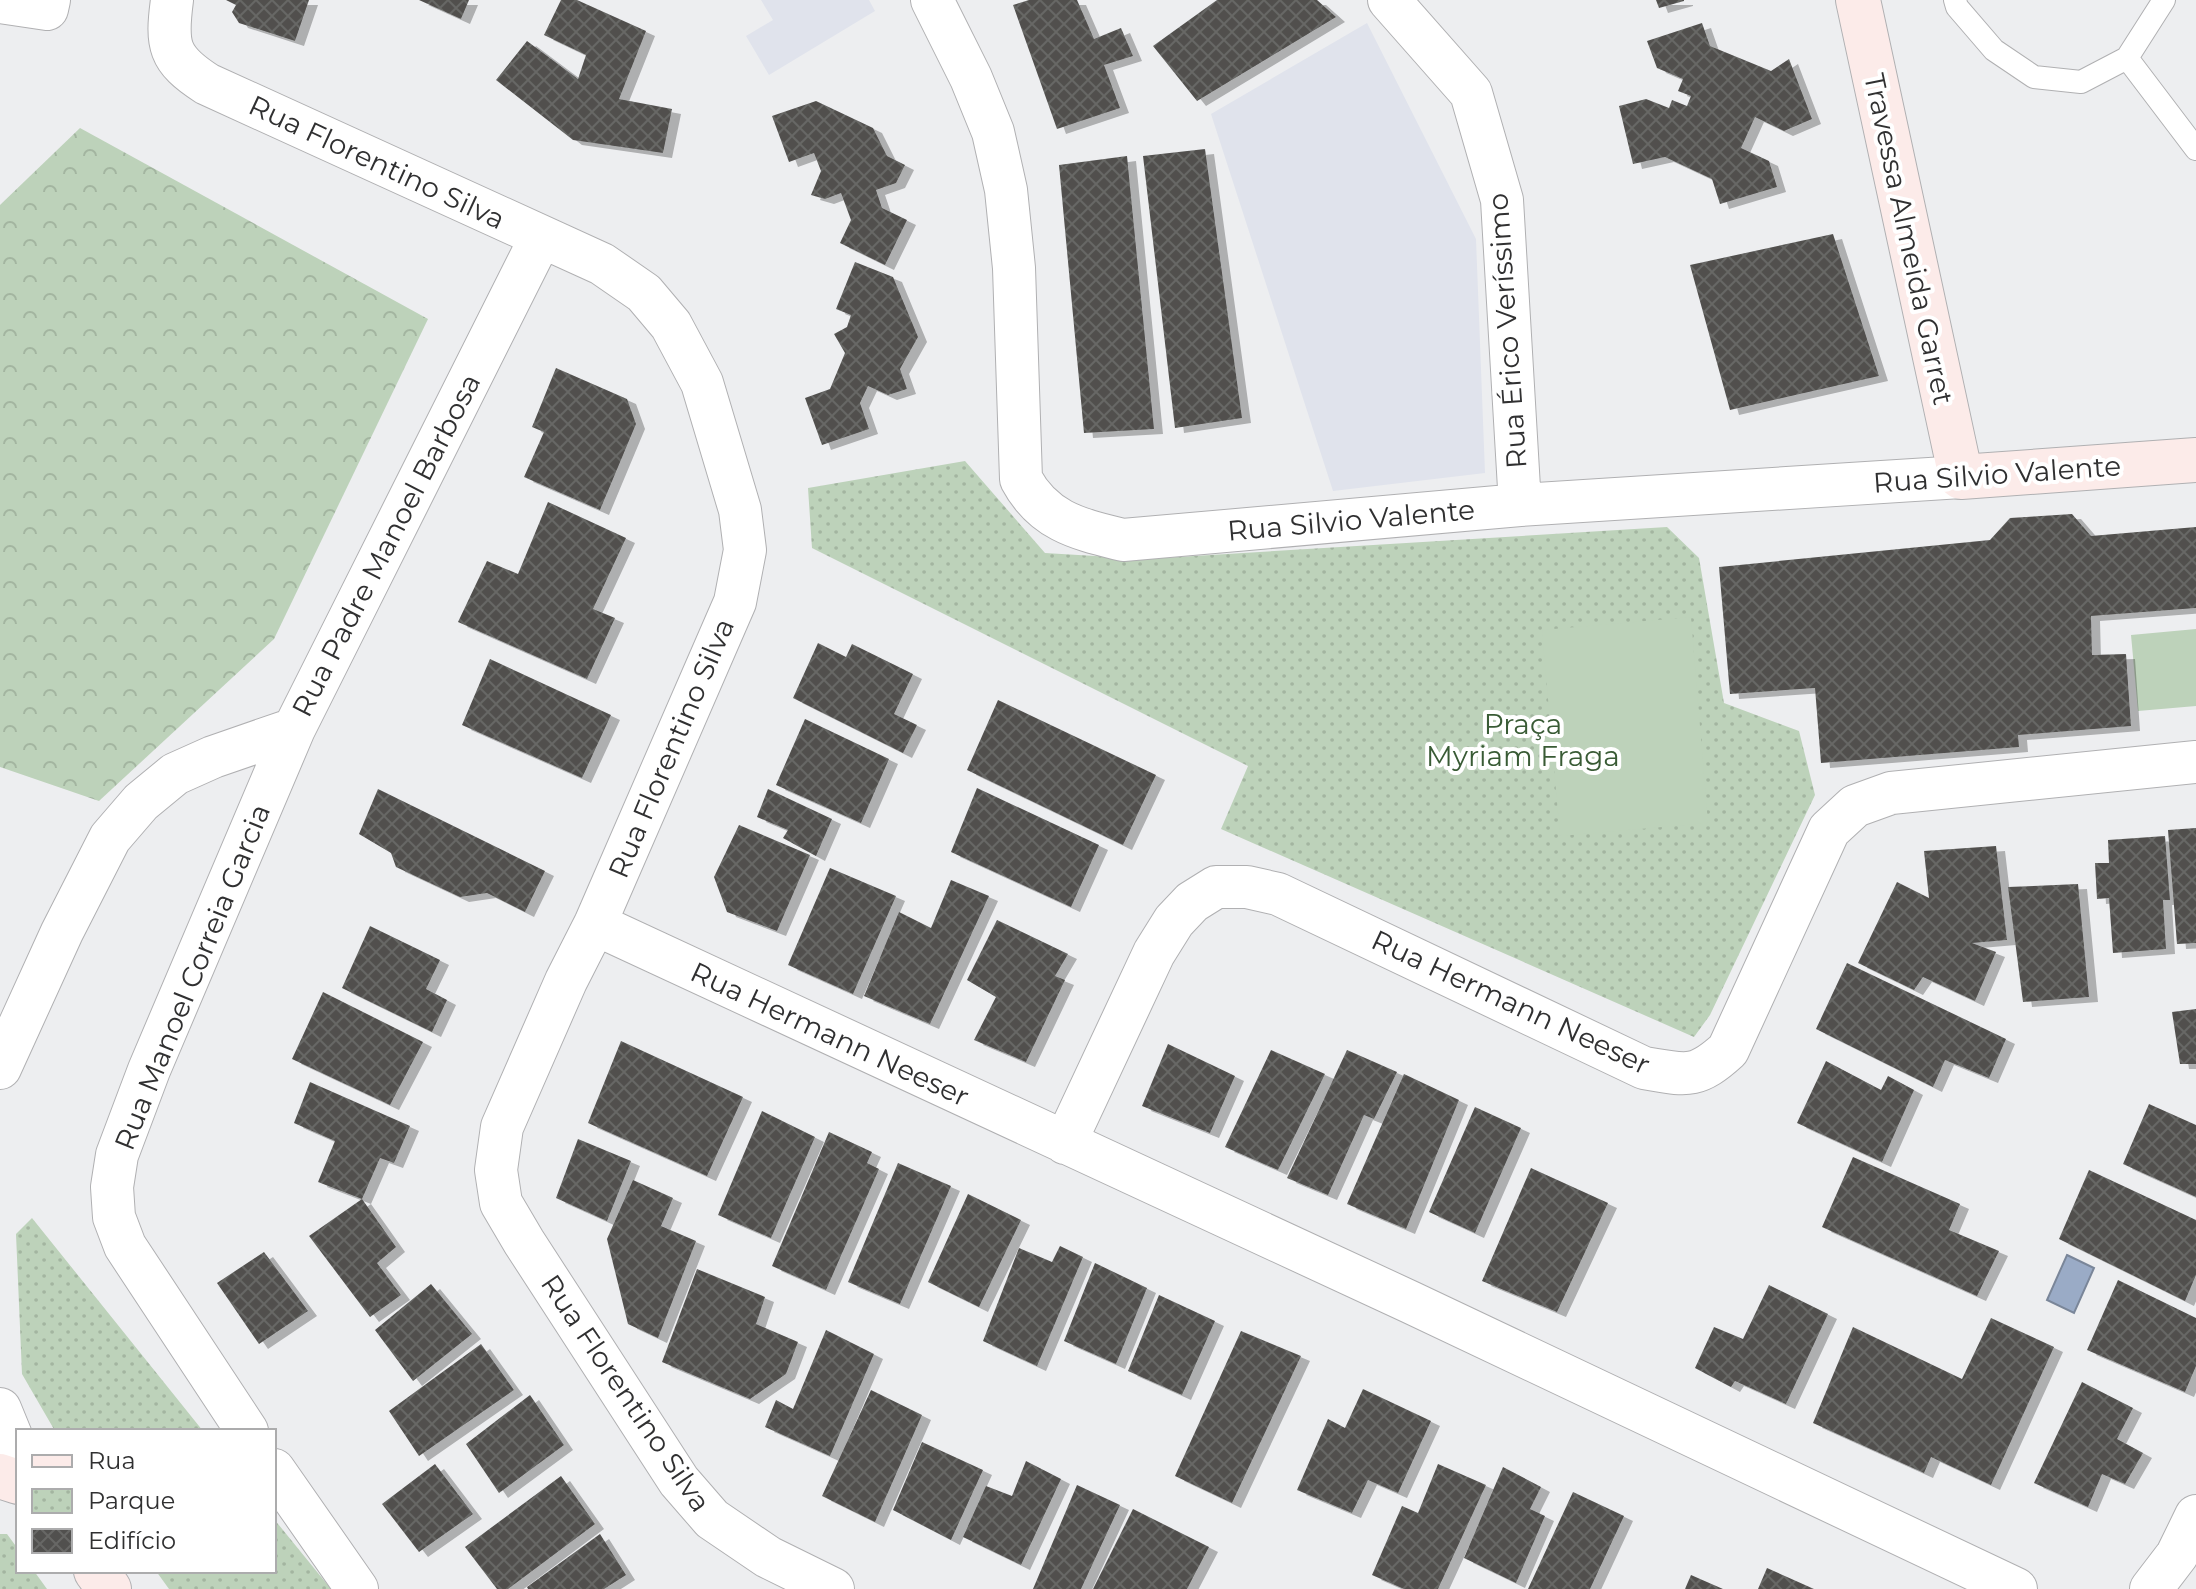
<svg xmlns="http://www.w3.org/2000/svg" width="2196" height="1589" font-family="Montserrat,sans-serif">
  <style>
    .built { fill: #e0e3ec }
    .forest { fill: url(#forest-crowns) }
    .park { fill: url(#park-dots) }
    .pitch { fill: #bdd2ba }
    .water { fill: #9aabc6; stroke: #7a8699; stroke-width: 2 }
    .building { fill: url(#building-cross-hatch); filter: url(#shadow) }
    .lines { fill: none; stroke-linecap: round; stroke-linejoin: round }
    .lane-casing { stroke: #b0b0b2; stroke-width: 24 }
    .street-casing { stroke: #b0b0b2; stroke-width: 44 }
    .secondary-casing { stroke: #b0b0b2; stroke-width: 46 }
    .lane { stroke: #fff; stroke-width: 22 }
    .street { stroke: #fff; stroke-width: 42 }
    .secondary { stroke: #fcebe9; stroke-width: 44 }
    .labels { text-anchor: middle; stroke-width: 8; stroke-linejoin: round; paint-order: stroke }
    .street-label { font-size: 28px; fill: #303031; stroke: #fff }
    .park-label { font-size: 28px; fill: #395b35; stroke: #fff }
  </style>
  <defs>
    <pattern id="forest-crowns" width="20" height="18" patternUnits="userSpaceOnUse" patternTransform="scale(2)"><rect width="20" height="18" fill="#bdd2ba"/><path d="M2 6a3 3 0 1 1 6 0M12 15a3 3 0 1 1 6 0" fill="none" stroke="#a3b5a0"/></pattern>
    <pattern id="park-dots" width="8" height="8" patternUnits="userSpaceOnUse" patternTransform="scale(2)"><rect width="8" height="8" fill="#bdd2ba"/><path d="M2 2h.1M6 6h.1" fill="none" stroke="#a3b5a0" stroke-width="1.8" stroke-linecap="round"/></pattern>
    <pattern id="building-cross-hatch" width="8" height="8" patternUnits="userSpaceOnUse" patternTransform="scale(2)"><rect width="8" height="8" fill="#51504e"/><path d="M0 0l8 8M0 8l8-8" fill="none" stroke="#676765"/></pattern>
    <filter id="shadow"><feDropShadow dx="9" dy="5" stdDeviation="0" flood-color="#0004"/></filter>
  </defs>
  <rect width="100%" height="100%" fill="#edeef0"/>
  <!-- built -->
  <path class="built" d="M761 0H869L875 11 769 75 746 36 773 20Z
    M1367 23 1476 239 1485 473 1333 491 1211 114Z"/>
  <!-- forest -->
  <path class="forest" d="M80 128 428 319 274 639 99 801 0 767V205Z"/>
  <!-- park -->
  <path class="park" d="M965 461 1045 553 1145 559 1667 527 1699 558 1724 703 1799 731 1815 795 1710 1015 1694 1037 1221 829 1248 766 812 548 808 488Z
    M32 1218 203 1431H55L22 1374 16 1234Z
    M274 1519 331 1589H169L156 1571H274Z
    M0 1534H7L18 1549V1571H34L47 1589H0Z"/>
  <!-- pitch -->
  <path class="pitch" d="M1691 617 1708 823 1560 836 1542 630Z
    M2196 629V706L2138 711 2131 635Z"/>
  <!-- water -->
  <path class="water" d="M2067 1255 2094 1268 2074 1313 2047 1300Z"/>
  <!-- building -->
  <path class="building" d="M226 0H309L295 41 239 23 232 12 236 5Z
    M419 0H469L461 19Z
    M561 0H577L646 31 619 99 672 109 663 153 573 140 496 80 527 41 578 79 586 55 544 35Z
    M1029 0H1077L1094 39 1121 28 1133 56 1104 65 1120 108 1057 129 1013 5Z
    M1217 0H1317L1336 17 1197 101 1153 46Z
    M1656 0H1684V1L1659 8Z
    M1702 23 1710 46 1771 71 1789 59 1812 119 1784 131 1755 117 1741 148 1769 161 1777 187 1720 204 1712 179 1665 157 1633 164 1619 106 1646 99 1669 108 1672 100 1687 106 1691 96 1678 91 1683 79 1657 68 1647 41Z
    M816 101 873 128 887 156 905 165 896 183 876 190 882 208 907 220 885 265 840 243 851 220 841 193 825 199 811 195 821 171 814 153 789 162 772 116Z
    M1205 149 1242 418 1175 428 1143 156Z
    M1127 156 1154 429 1084 433 1059 165Z
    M1833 234 1879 376 1730 410 1690 265Z
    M855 262 893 277 918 337 900 369 907 389 888 395 868 386 860 403 869 429 822 445 805 398 830 389 845 353 834 334 847 327 851 315 836 309Z
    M556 368 627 399 636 424 600 510 524 477 544 432 532 427Z
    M548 502 626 538 593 609 615 618 587 679 458 622 487 561 518 574Z
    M2072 514 2091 536 2196 527V608L2091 616 2092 655 2126 654 2131 726 2018 735 2019 747 1821 763 1815 688 1730 694 1719 567 1990 540 2010 518Z
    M818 643 846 657 852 644 913 674 894 714 917 725 903 753 793 698Z
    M490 659 611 715 582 778 462 725Z
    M998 700 1156 775 1123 845 967 770Z
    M805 719 889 759 861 823 776 785Z
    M977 788 1099 845 1071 907 951 852Z
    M378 789 545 871 525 912 487 893 460 897 396 867 391 853 359 834Z
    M768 789 832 819 816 856 783 838 788 830 757 817Z
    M739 825 810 855 777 931 727 912 714 877Z
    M2196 828V943L2177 944 2168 830Z
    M2165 836 2170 900H2163L2166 949 2113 953 2109 898 2097 899 2095 863H2109L2108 840Z
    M1996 846 2007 940 1972 943 1996 952 1975 1001 1923 977 1914 990 1858 963 1897 882 1929 898 1924 851Z
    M830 868 896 896 853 994 788 965Z
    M951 880 989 896 930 1024 864 996 899 912 931 928Z
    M2078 884 2089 997 2023 1002 2008 887Z
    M997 920 1068 954 1055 976 1065 980 1026 1062 974 1040 996 997 967 980Z
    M370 926 440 960 426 989 447 1000 432 1032 342 988Z
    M1847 963 2006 1039 1989 1078 1945 1060 1933 1087 1816 1029Z
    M323 992 423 1042 390 1105 292 1059Z
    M2196 1009V1064H2180L2172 1012Z
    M621 1041 743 1097 707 1176 588 1123Z
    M1168 1044 1235 1076 1210 1133 1142 1106Z
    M1271 1050 1325 1074 1278 1170 1225 1147Z
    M1347 1050 1397 1072 1374 1119 1364 1115 1328 1195 1287 1178Z
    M1826 1061 1881 1090 1888 1076 1914 1090 1882 1162 1797 1123Z
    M1404 1074 1459 1100 1406 1229 1347 1204Z
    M310 1082 410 1126 394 1163 380 1158 362 1199 318 1182 335 1141 294 1123Z
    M2149 1104 2196 1125V1197L2123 1164Z
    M1475 1107 1521 1128 1475 1233 1429 1212Z
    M762 1111 815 1137 771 1238 718 1215Z
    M829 1132 872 1152 867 1163 879 1169 826 1290 772 1266Z
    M578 1139 631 1161 607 1221 556 1198Z
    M1853 1157 1960 1204 1949 1230 1999 1251 1977 1296 1822 1227Z
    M898 1163 951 1186 900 1304 848 1282Z
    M1531 1168 1608 1203 1557 1312 1482 1281Z
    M2089 1170 2196 1220V1275L2185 1301 2059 1239Z
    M633 1180 673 1198 661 1226 696 1241 658 1338 628 1324 607 1239Z
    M968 1194 1021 1220 979 1307 928 1282Z
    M362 1199 396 1247 377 1263 401 1295 370 1317 309 1236Z
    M1060 1246 1083 1257 1037 1366 983 1341 1019 1248 1052 1262Z
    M264 1252 308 1311 259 1344 217 1283Z
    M1095 1263 1147 1288 1116 1364 1064 1341Z
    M697 1269 765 1297 756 1324 798 1342 786 1374 750 1399 662 1362Z
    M2118 1280 2196 1318V1366L2185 1392 2087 1350Z
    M431 1284 472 1334 413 1381 375 1330Z
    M1769 1285 1828 1314 1786 1404 1735 1381 1731 1387 1695 1368 1714 1327 1743 1339Z
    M1159 1295 1215 1321 1182 1395 1128 1371Z
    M1991 1318 2054 1347 1991 1485 1931 1457 1924 1473 1813 1423 1853 1327 1962 1379Z
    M826 1330 874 1354 830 1456 765 1427 776 1400 793 1409Z
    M1241 1331 1301 1356 1232 1503 1175 1476Z
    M481 1344 514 1390 419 1456 389 1411Z
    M2082 1382 2133 1408 2117 1439 2143 1453 2125 1484 2102 1474 2088 1507 2034 1483Z
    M1363 1389 1431 1421 1398 1493 1368 1480 1352 1513 1297 1490 1328 1419 1345 1428Z
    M871 1390 922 1415 875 1522 822 1496Z
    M530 1395 564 1445 499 1493 466 1444Z
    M922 1442 983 1470 951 1540 893 1510Z
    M1026 1461 1061 1479 1021 1565 963 1537 986 1486 1012 1496Z
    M435 1464 473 1514 419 1552 382 1504Z
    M1438 1464 1486 1485 1438 1589H1404L1372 1575 1402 1506 1418 1513Z
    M1503 1467 1541 1487 1530 1509 1545 1516 1516 1583 1464 1558Z
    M561 1476 595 1524 508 1589H497L465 1547Z
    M1077 1485 1120 1505 1081 1589H1033Z
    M1573 1492 1624 1516 1590 1589H1528Z
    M1133 1509 1209 1547 1187 1589H1093Z
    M600 1534 626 1575 604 1589H528L527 1587Z
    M1767 1568 1814 1589H1758Z
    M1691 1575 1723 1589H1685Z"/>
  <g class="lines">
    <!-- lane casing -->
    <g class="lane-casing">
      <path id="lane" d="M1955 0 1957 7 1994 50 2034 77 2081 82 2127 58 2164 0
        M2127 58 2196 149"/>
    </g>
    <!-- street casing -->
    <g class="street-casing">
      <path id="street" d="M172 0C166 45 168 59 207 84L602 264 644 293 671 325 702 383 740 510 745 550 735 602 595 924 566 981 502 1127 496 1170 501 1203 524 1242 679 1481 712 1519 768 1557 833 1589
        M932 0 971 78 993 132 1006 190 1014 268 1021 479C1044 522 1079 529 1123 540L1520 505 1961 477
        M1389 0 1471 93 1502 200 1520 505
        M0 2 47 9 49 0
        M595 924 1410 1302 2016 1589
        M0 1068 62 932 110 838 141 802 175 774 213 757 294 729 541 237
        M1065 1143 1154 953 1174 921 1192 902 1216 887H1247L1278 894 1644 1068C1686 1075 1695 1080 1728 1050L1829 830 1855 806 1891 793 2196 762
        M0 1409 18 1453
        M247 1431 125 1246 114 1217 112 1187 117 1155 149 1070 294 729
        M274 1470 357 1589
        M2151 1589 2177 1555 2196 1516"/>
    </g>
    <!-- secondary casing -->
    <g class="secondary-casing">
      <path id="secondary" d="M1858 0 1961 477 2196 460
        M0 1476 18 1482
        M96 1571 109 1589"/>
    </g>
    <!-- lane -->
    <use href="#lane" class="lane"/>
    <!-- street -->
    <use href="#street" class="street"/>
    <!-- secondary -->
    <use href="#secondary" class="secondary"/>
  </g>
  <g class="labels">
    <!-- street labels -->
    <g class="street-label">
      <text transform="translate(377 162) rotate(25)" y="10">Rua Florentino Silva</text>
      <text transform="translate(1909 239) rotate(78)" y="10">Travessa Almeida Garret</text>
      <text transform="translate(1507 331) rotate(-94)" y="10">Rua Érico Veríssimo</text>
      <text transform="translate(1997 474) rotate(-4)" y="10">Rua Silvio Valente</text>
      <text transform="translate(1351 520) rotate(-5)" y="10">Rua Silvio Valente</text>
      <text transform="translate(386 545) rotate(-63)" y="10">Rua Padre Manoel Barbosa</text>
      <text transform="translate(671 748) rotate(-67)" y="10">Rua Florentino Silva</text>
      <text transform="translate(192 977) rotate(-68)" y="10">Rua Manoel Correia Garcia</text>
      <text transform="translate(1511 1002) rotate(25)" y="10">Rua Hermann Neeser</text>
      <text transform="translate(830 1034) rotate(25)" y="10">Rua Hermann Neeser</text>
      <text transform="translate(626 1393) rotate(56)" y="10">Rua Florentino Silva</text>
    </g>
    <!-- park labels -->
    <g class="park-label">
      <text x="1523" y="734">Praça<tspan x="1523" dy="32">Myriam Fraga</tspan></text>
    </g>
  </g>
  <!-- legend -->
  <rect x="16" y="1429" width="260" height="144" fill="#ffffff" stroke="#acacad" stroke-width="2"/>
  <rect x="32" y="1455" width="40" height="12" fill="#fcebe9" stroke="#acacad" stroke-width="2"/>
  <text x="88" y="1469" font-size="24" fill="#303031">Rua</text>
  <rect x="32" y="1489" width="40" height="24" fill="url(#park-dots)" stroke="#acacad" stroke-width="2"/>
  <text x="88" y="1509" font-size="24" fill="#303031">Parque</text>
  <rect x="32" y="1529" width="40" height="24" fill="url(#building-cross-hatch)" stroke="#acacad" stroke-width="2"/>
  <text x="88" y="1549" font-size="24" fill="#303031">Edifício</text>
</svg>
